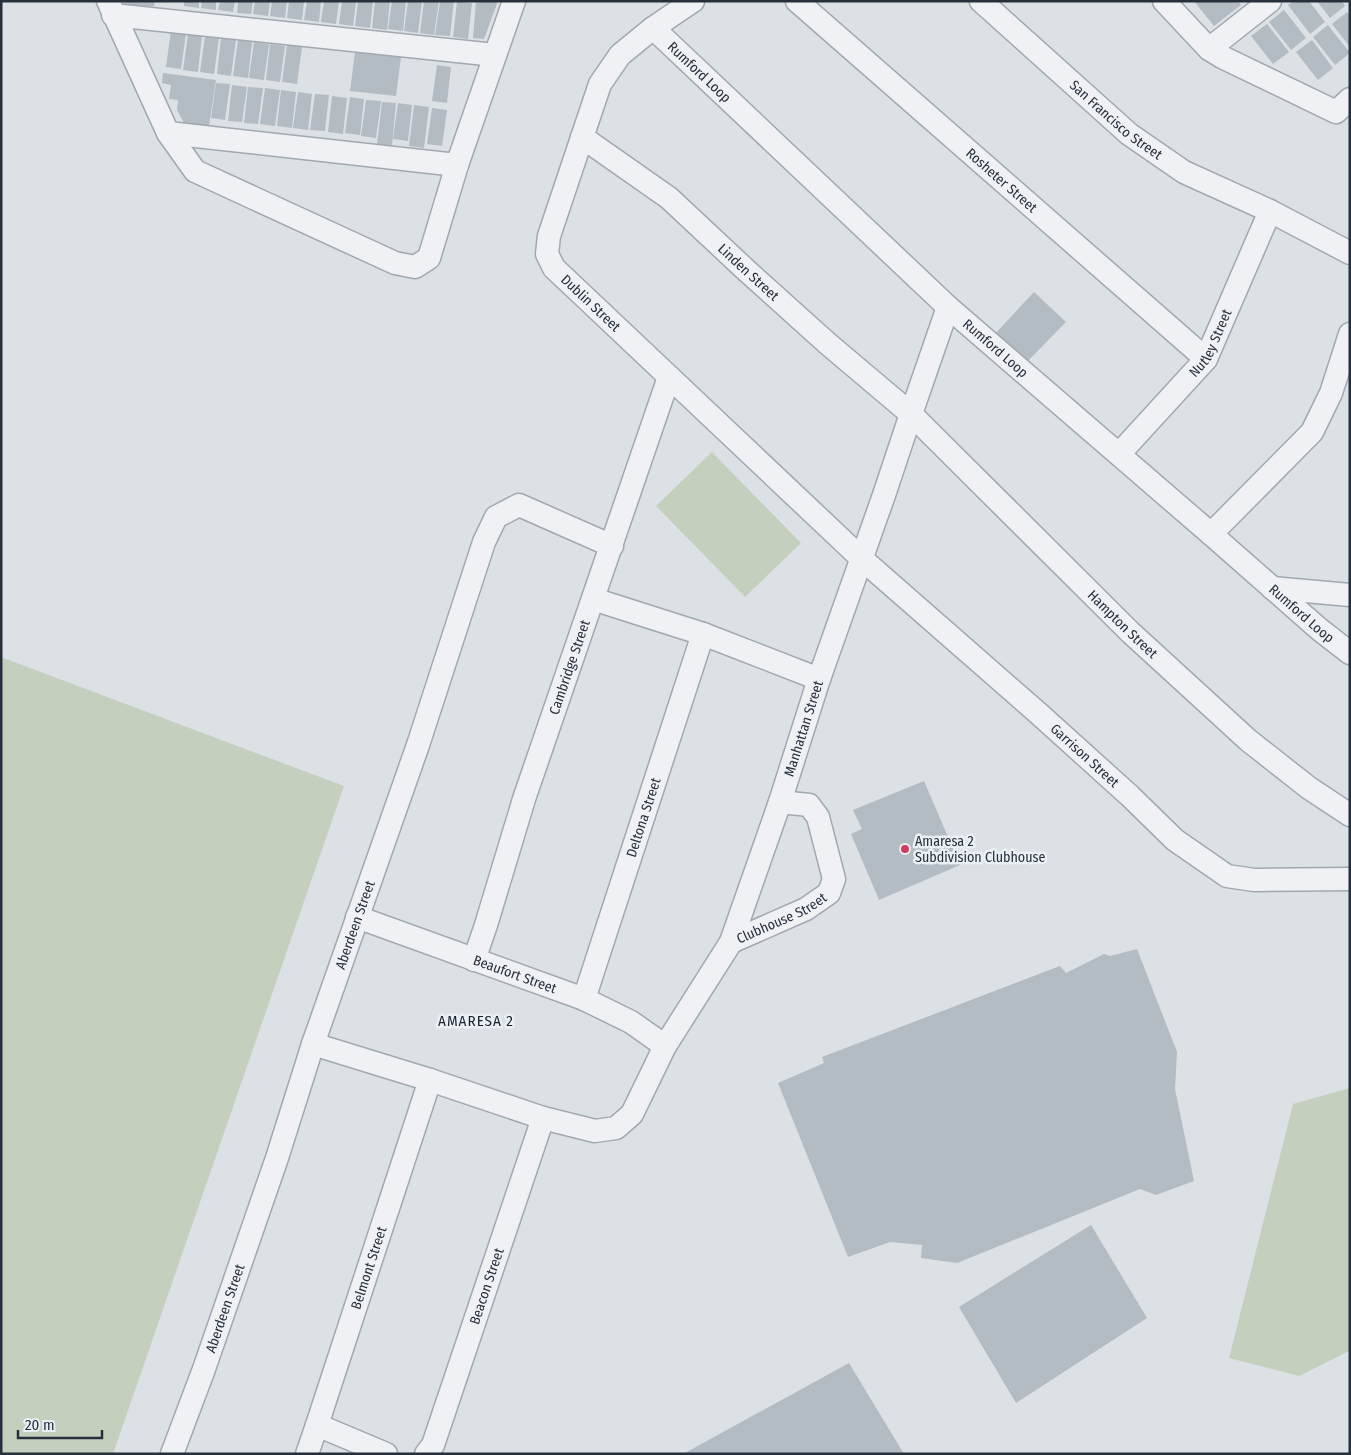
<svg xmlns="http://www.w3.org/2000/svg" width="1351" height="1455" font-family="'Fira Sans Condensed',sans-serif">
  <style>
    .green { fill: #c4d0bd }
    .building { fill: #b3bbc3 }
    .lines { fill: none; stroke-linecap: round; stroke-linejoin: round }
    .minor-casing { stroke: #a2a8b0; stroke-width: 25 }
    .minor { stroke: #eff1f5; stroke-width: 22 }
    .poi-dot { fill: #cf3d62; stroke: #ebf0f4; stroke-width: 2 }
    .labels { text-anchor: middle; stroke-width: 5; stroke-linejoin: round; paint-order: stroke }
    .street-label { font-size: 14px; fill: #26303d; stroke: #ebf0f4 }
    .poi-label { font-size: 14px; fill: #26303d; stroke: #ebf0f4; text-anchor: start }
    .neighbourhood-label { font-size: 15px; letter-spacing: 1px; fill: #18212d; stroke: #ebf0f4 }
  </style>
  <rect width="100%" height="100%" fill="#dce1e6"/>
  <!-- green -->
  <path class="green" d="M712 452 801 543 745 597 656 506Z
    M1 657 344 786 113 1454H1Z
    M1350 1088V1351H1349L1299 1376 1229 1358 1293 1104Z"/>
  <!-- building -->
  <path class="building" d="M122 1H155L154 6H133L125 4Z
    M184 1H199V8L184 6Z
    M202 1H216V10L201 8Z
    M220 1H235L233 12 218 10Z
    M238 1H253L251 14 237 13Z
    M255 1H270L268 16 253 14Z
    M272 1H287L285 18 270 16Z
    M289 1H304L302 20 287 18Z
    M307 1H321L319 22 304 20Z
    M324 1H339L336 24 321 22Z
    M342 1H356L353 26 339 24Z
    M358 1H373L370 28 355 26Z
    M375 1H390L387 30 372 28Z
    M392 1H406L403 31 388 29Z
    M408 1H422L418 33 404 31Z
    M424 1H439L434 35 420 33Z
    M440 1H454L450 36 435 35Z
    M457 1 472 3 468 39 453 37Z
    M476 1H498L484 39 473 38Z
    M1194 1H1238L1241 5 1214 26Z
    M1294 1H1309L1325 22 1310 34 1288 5Z
    M1317 1H1342L1345 6 1330 18Z
    M1284 10 1306 38 1291 50 1269 22Z
    M1347 12 1350 16V47L1332 24Z
    M1267 24 1289 52 1273 64 1251 36Z
    M1328 25 1350 53 1335 65 1313 37Z
    M171 31 186 33 181 69 166 67Z
    M188 34 202 36 198 72 183 70Z
    M205 36 219 38 214 74 200 72Z
    M221 38 236 40 231 76 217 74Z
    M238 40 252 42 248 78 233 76Z
    M1312 40 1333 68 1318 80 1296 52Z
    M254 42 269 44 264 80 249 78Z
    M270 44 285 46 280 82 266 80Z
    M287 45 302 47 297 84 282 82Z
    M355 52 401 57 396 96 350 91Z
    M437 65 451 67 447 103 432 101Z
    M163 73 216 80 209 126 184 123 177 110 178 100 169 99 171 85 162 83Z
    M216 83 230 84 225 120 211 118Z
    M232 85 247 87 242 122 228 121Z
    M248 87 263 88 258 124 244 123Z
    M265 88 280 90 275 126 260 124Z
    M281 90 296 92 292 128 277 126Z
    M298 92 312 94 308 130 293 128Z
    M315 94 329 95 325 131 310 130Z
    M332 96 347 98 343 134 328 132Z
    M350 97 364 99 360 135 345 133Z
    M366 100 381 101 376 138 361 136Z
    M382 102 396 103 392 146 377 144Z
    M398 103 412 105 408 141 393 139Z
    M414 105 429 107 424 148 409 146Z
    M432 108 447 110 442 146 427 144Z
    M1034 292 1066 322 1025 364 993 336Z
    M924 781 960 865 879 900 851 834 862 829 853 810Z
    M1137 949 1177 1052 1175 1089 1194 1181 1156 1195 1140 1189 957 1263 921 1258 922 1245 890 1242 848 1257 778 1083 824 1063 822 1057 1060 966 1066 973 1104 954 1110 956Z
    M1091 1225 1147 1318 1016 1403 959 1307Z
    M849 1363 904 1454H683Z"/>
  <g class="lines">
    <!-- minor casing -->
    <g class="minor-casing">
      <g id="minor">
        <path d="M108 1 168 133 457 165 514 1"/>
        <path id="s1" d="M693 1 653 28 620 55 600 84 549 236 547 254 554 268 862 559 1038 713 1130 796 1175 840 1227 876 1254 880 1350 879"/>
        <path id="s2" d="M797 1 1206 359"/>
        <path id="s3" d="M981 1 1129 134 1184 172 1270 211 1350 253"/>
        <path d="M1164 1 1209 49 1222 57 1336 112 1350 99"/>
        <path d="M113 15 495 55"/>
        <path id="s4" d="M653 28 948 307 1211 534 1319 629 1350 653"/>
        <path d="M1209 49 1270 1"/>
        <path d="M168 133 195 171 395 263 415 267 429 258 457 165"/>
        <path id="s5" d="M582 137 669 198 747 271 827 343 911 414 1130 632 1248 740 1309 788 1350 815"/>
        <path id="s6" d="M1119 454 1206 359 1270 211"/>
        <path d="M1211 534 1312 432 1331 393 1350 334"/>
        <path d="M1272 588 1350 595"/>
        <path d="M593 599 703 634 819 679"/>
        <path id="s7" d="M357 917 584 999 631 1022 665 1046"/>
        <path id="s8" d="M731 942 806 909 829 893 834 879 818 817 809 805 780 802"/>
        <path id="s9" d="M474 960 486 925 524 799 669 377"/>
        <path id="s10" d="M584 999 703 634"/>
        <path id="s11" d="M313 1044 430 1080 543 1118 595 1131 616 1128 632 1114 665 1046 731 942 780 802 819 679 884 495 911 414 948 307"/>
        <path d="M317 1425 386 1454"/>
        <path id="s12" d="M172 1454 204 1369 277 1158 313 1044 418 745 484 542 496 517 519 505 612 546"/>
        <path id="s13" d="M307 1454 317 1425 430 1080"/>
        <path id="s14" d="M426 1454 433 1445 543 1118"/>
      </g>
    </g>
    <!-- minor -->
    <use href="#minor" class="minor"/>
  </g>
  <!-- markers -->
  <circle class="poi-dot" cx="905" cy="849" r="5"/>
  <g class="labels">
    <!-- street labels -->
    <g class="street-label">
      <text dy="5" stroke="none"><textPath href="#s4" startOffset="64">Rumford Loop</textPath></text>
      <text dy="5" stroke="none"><textPath href="#s3" startOffset="180">San Francisco Street</textPath></text>
      <text dy="5" stroke="none"><textPath href="#s2" startOffset="272">Rosheter Street</textPath></text>
      <text dy="5" stroke="none"><textPath href="#s5" startOffset="215">Linden Street</textPath></text>
      <text dy="5" stroke="none"><textPath href="#s1" startOffset="371">Dublin Street</textPath></text>
      <text dy="5" stroke="none"><textPath href="#s6" startOffset="145">Nutley Street</textPath></text>
      <text dy="5" stroke="none"><textPath href="#s4" startOffset="469">Rumford Loop</textPath></text>
      <text dy="5" stroke="none"><textPath href="#s4" startOffset="874">Rumford Loop</textPath></text>
      <text dy="5" stroke="none"><textPath href="#s5" startOffset="729">Hampton Street</textPath></text>
      <text dy="5" stroke="none"><textPath href="#s9" startOffset="308">Cambridge Street</textPath></text>
      <text dy="5" stroke="none"><textPath href="#s11" startOffset="762">Manhattan Street</textPath></text>
      <text dy="5" stroke="none"><textPath href="#s1" startOffset="1041">Garrison Street</textPath></text>
      <text dy="5" stroke="none"><textPath href="#s10" startOffset="191">Deltona Street</textPath></text>
      <text dy="5" stroke="none"><textPath href="#s8" startOffset="56">Clubhouse Street</textPath></text>
      <text dy="5" stroke="none"><textPath href="#s12" startOffset="560">Aberdeen Street</textPath></text>
      <text dy="5" stroke="none"><textPath href="#s7" startOffset="168">Beaufort Street</textPath></text>
      <text dy="5" stroke="none"><textPath href="#s13" startOffset="196">Belmont Street</textPath></text>
      <text dy="5" stroke="none"><textPath href="#s14" startOffset="179">Beacon Street</textPath></text>
      <text dy="5" stroke="none"><textPath href="#s12" startOffset="155">Aberdeen Street</textPath></text>
    </g>
    <!-- poi labels -->
    <g class="poi-label">
      <text x="915" y="846">Amaresa 2<tspan x="915" dy="16">Subdivision Clubhouse</tspan></text>
    </g>
    <!-- neighbourhood labels -->
    <g class="neighbourhood-label">
      <text x="476" y="1026">AMARESA 2</text>
    </g>
  </g>
  <!-- border -->
  <rect width="1351" height="1455" fill="none" stroke="#26303d" stroke-width="5"/>
  <!-- scale -->
  <path d="M18 1430v8h84v-8" fill="none" stroke="#26303d" stroke-width="2.5"/>
  <text x="25" y="1430" font-size="15" fill="#26303d" stroke="#ebf0f4" stroke-width="4" paint-order="stroke">20 m</text>
</svg>
